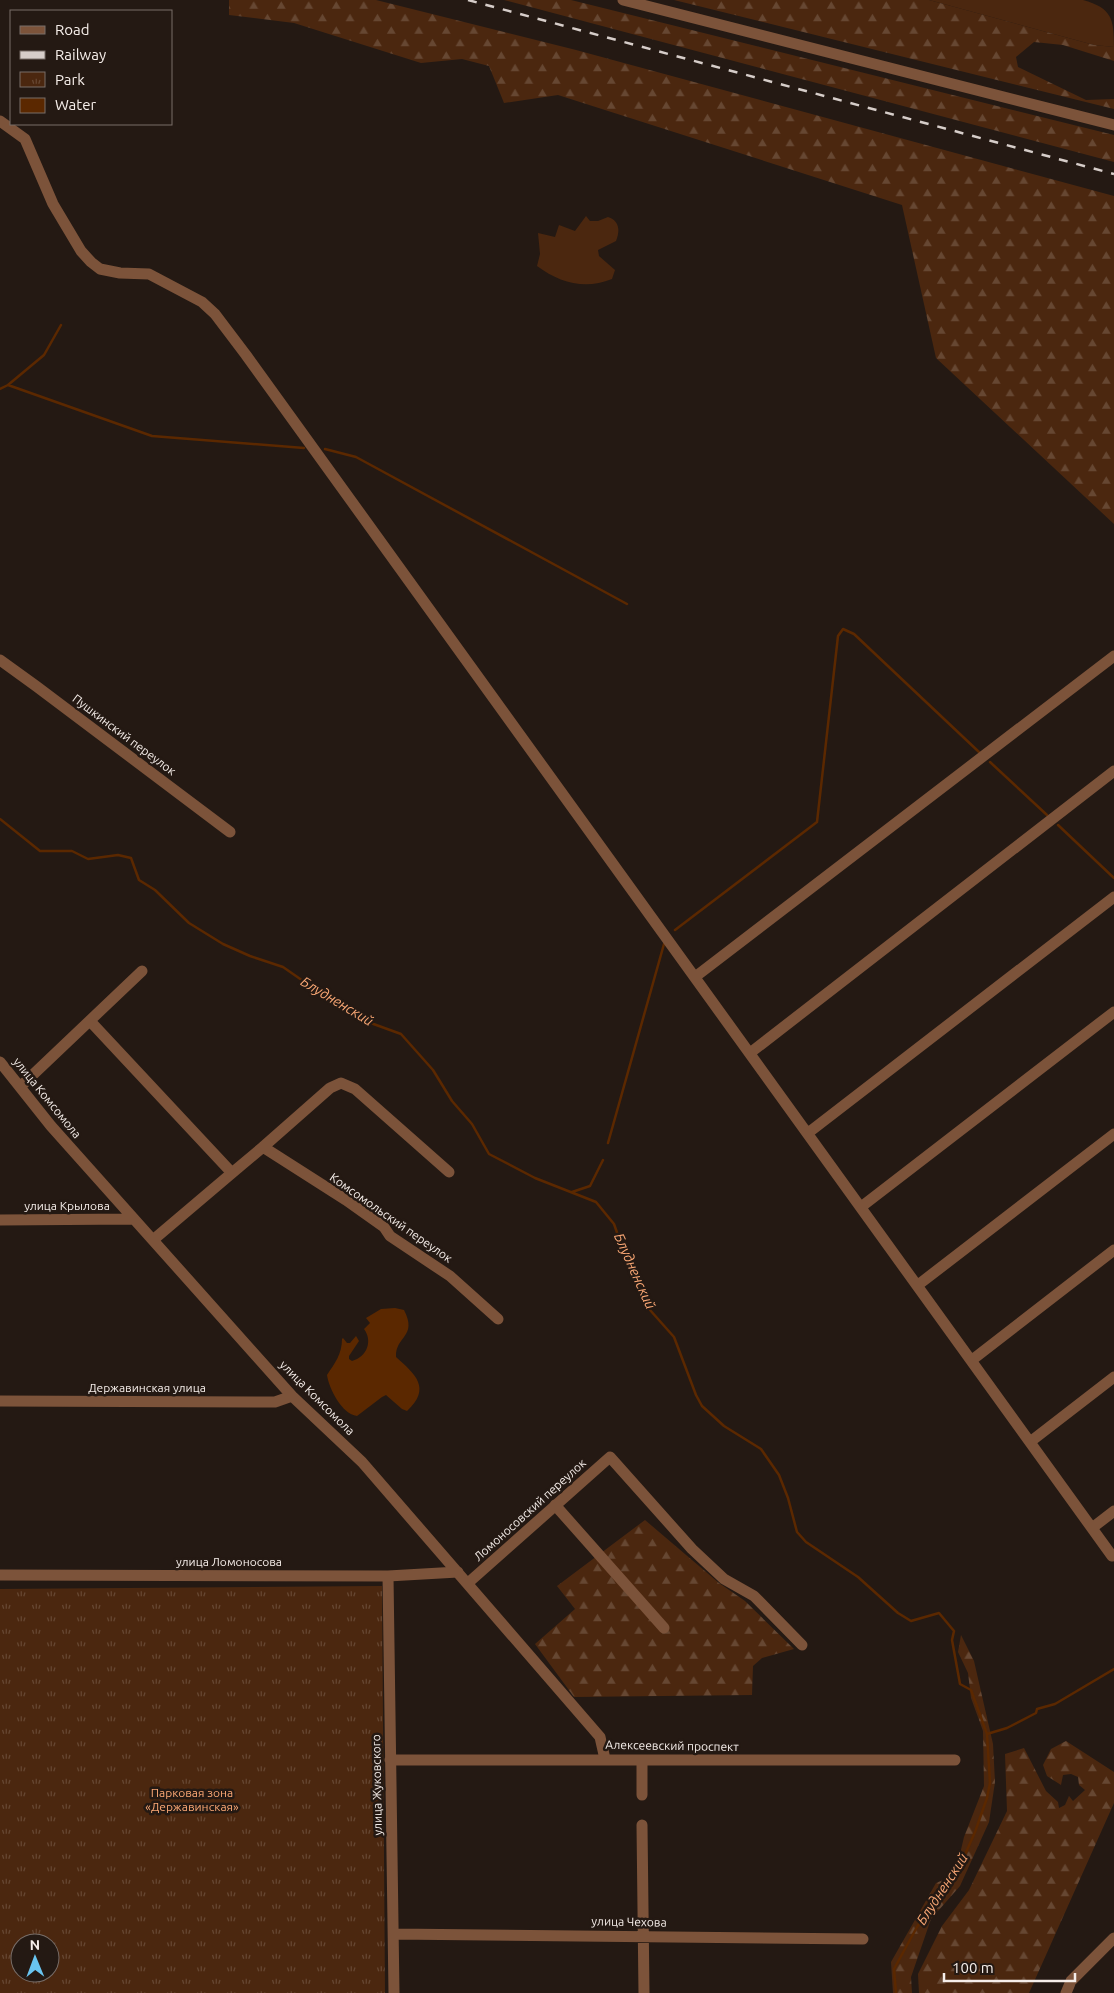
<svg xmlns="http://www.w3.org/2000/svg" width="1114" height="1993" font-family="Ubuntu,sans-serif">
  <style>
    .green { fill: #4b270f }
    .forest { fill: url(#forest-firs) }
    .park { fill: url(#park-tufts); fill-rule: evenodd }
    .water { fill: #5b2800 }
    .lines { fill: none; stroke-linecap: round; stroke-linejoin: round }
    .stream { stroke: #5b2800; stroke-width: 2.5 }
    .minor { stroke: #7c533a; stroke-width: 11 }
    .rail { stroke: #d6cdc9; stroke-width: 2.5; stroke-dasharray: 9 9; stroke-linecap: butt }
    .labels { text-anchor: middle; stroke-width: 5; stroke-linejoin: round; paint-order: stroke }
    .street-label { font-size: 12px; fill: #f6eeea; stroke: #241913 }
    .park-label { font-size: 12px; fill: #fba875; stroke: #241913 }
    .water-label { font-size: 14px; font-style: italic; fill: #fba875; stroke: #241913 }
  </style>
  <defs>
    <pattern id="forest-firs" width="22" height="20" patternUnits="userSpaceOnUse" patternTransform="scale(1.25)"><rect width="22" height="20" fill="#4b270f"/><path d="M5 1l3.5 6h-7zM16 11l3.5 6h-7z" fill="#664732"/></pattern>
    <pattern id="park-tufts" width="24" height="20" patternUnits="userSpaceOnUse" patternTransform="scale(1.25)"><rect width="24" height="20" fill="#4b270f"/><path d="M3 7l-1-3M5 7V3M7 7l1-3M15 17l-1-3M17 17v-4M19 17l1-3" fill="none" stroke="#664732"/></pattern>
  </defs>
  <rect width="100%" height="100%" fill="#241913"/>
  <!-- green -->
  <path class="green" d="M929 0H1083C1112 8 1114 19 1114 47L1094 45Z
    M586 216 590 221H598L608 217C620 221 620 231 616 241L598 250 599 256 615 270 612 279C585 290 560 283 537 266L540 254 538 233 555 237 559 225 575 231Z"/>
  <!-- forest -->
  <path class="forest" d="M229 0H376L576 50 1114 196V524L936 358 902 205 558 95 504 103 489 66 462 59 421 63 294 23 229 15Z
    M504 0H571L1114 135V162Z
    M674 0H929L1094 45 1114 47V61L1063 45 1034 42 1016 57 1018 67 1086 100 1114 99V109Z
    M645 1520 719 1583 745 1601 794 1649 762 1658 753 1666 752 1695 574 1697 535 1644 575 1609 557 1586Z
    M961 1635 974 1661 993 1744 995 1782 989 1822 960 1886 931 1919 911 1977 912 1993H893L891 1962 936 1883 955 1875 964 1837 984 1786 983 1731 971 1698 968 1673 958 1652Z
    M1066 1741 1114 1772V1803L1029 1993H919L918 1974 942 1926 969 1890 1007 1811 1005 1754 1024 1748 1046 1791 1058 1802 1059 1808 1065 1805 1069 1796 1073 1801 1085 1790 1079 1785 1078 1777 1071 1774 1063 1775 1061 1785 1047 1776 1043 1765 1051 1749Z"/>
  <!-- park -->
  <path class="park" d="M382 1586 385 1993H0V1589ZM20 1943H50V1973H20Z"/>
  <!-- water -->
  <path class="water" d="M395 1308 404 1310C418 1337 395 1336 396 1357 415 1374 432 1388 407 1411L402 1409 386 1395 382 1397 357 1416C342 1414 329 1389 327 1375 335 1363 342 1354 342 1339L343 1338 347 1343H350L356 1336 359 1341 349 1356V1359L352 1361C367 1357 373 1341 364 1329L370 1323 366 1318 381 1309Z"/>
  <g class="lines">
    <!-- stream -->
    <path class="stream" d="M8 385 44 355 61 325
      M0 389 8 385 152 436 304 448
      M325 449 356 457 627 604
      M990 762 1047 815
      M0 819 40 851H72L88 859 118 855 131 858 139 880 155 890 189 923 223 944 250 956 283 967 306 983 342 1001 368 1022 401 1034 433 1070 452 1101 472 1124 489 1154 535 1178 596 1202 614 1224 628 1264 650 1310 674 1337 696 1395 702 1406 724 1426 761 1449 779 1475 788 1498 797 1532 806 1542 858 1577 898 1613 911 1621 939 1613 954 1631 952 1640 960 1684 971 1690 987 1734 990 1783 987 1798 975 1832 960 1866 917 1927 894 1969 896 1993
      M1058 825 1114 878
      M675 930 817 822 838 636 843 629 854 634 979 752
      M608 1143 664 944
      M572 1192 590 1186 603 1160
      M987 1734 1007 1728 1036 1713 1037 1709 1055 1704 1114 1669"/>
    <!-- minor -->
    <path class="minor" d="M623 0 1114 125
      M0 121 25 139 53 204 81 251 91 262 100 269 120 273 149 274 202 302 215 314 246 355 1112 1556
      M0 660 36 686 230 832
      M695 977 1114 656
      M90 1021 232 1173 263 1147 346 1200 384 1227 390 1236 450 1276 498 1319
      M750 1053 1114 771
      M0 1062 51 1126 292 1396 362 1462 600 1737 605 1759
      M20 1087 142 971
      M808 1133 1114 897
      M263 1147 330 1088 341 1083 355 1089 449 1172
      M861 1207 1114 1012
      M0 1220 134 1219
      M153 1240 232 1173
      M918 1285 1114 1134
      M972 1360 1114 1250
      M0 1401 275 1402 292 1396
      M1030 1442 1114 1377
      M555 1505 664 1628
      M1092 1528 1114 1511
      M0 1575 388 1576 458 1572
      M388 1576 394 1993
      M468 1583 610 1457 692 1549 724 1579 754 1596 802 1645
      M390 1760H955
      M642 1760V1795
      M642 1825 644 1993
      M394 1934 863 1939
      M1066 1993 1071 1981 1114 1938"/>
    <!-- rail -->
    <path class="rail" d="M468 0 1114 174"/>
  </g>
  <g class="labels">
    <!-- street labels -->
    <g class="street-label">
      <text transform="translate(124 735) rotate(37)" y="4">Пушкинский переулок</text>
      <text transform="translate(47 1098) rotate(51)" y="4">улица Комсомола</text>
      <text x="67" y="1210">улица Крылова</text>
      <text transform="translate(391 1218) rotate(35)" y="4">Комсомольский переулок</text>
      <text x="147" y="1392">Державинская улица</text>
      <text transform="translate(317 1398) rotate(45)" y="4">улица Комсомола</text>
      <text transform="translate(530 1510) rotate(-42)" y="4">Ломоносовский переулок</text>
      <text x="229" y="1566">улица Ломоносова</text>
      <text transform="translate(672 1746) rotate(1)" y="4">Алексеевский проспект</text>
      <text transform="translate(377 1785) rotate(-91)" y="4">улица Жуковского</text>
      <text transform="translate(629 1922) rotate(1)" y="4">улица Чехова</text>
    </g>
    <!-- park labels -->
    <g class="park-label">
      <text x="192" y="1797">Парковая зона<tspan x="192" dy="14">«Державинская»</tspan></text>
    </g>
    <!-- water labels -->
    <g class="water-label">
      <text transform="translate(337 1001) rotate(31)" y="5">Блудненский</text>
      <text transform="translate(635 1271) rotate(66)" y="5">Блудненский</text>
      <text transform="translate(942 1889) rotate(-57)" y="5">Блудненский</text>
    </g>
  </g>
  <!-- legend -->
  <rect x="10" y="10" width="162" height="115" fill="#241913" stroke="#786e69"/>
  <rect x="20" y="26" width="25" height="8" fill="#7c533a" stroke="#786e69"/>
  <text x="55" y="35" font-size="15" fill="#f6eeea">Road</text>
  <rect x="20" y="51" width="25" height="8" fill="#d6cdc9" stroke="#786e69"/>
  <text x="55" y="60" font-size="15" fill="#f6eeea">Railway</text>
  <rect x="20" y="72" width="25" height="15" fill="url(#park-tufts)" stroke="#786e69"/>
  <text x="55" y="85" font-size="15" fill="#f6eeea">Park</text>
  <rect x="20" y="98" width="25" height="15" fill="#5b2800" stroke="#786e69"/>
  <text x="55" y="110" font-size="15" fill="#f6eeea">Water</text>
  <!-- north arrow -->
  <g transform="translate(35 1958) rotate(359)"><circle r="24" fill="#241913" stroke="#786e69"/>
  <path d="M0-4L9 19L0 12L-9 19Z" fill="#69c4f0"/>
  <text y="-8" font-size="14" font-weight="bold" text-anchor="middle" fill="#f6eeea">N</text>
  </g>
  <!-- scale -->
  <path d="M944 1973v8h131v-8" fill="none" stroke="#f6eeea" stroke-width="2.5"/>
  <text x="952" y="1973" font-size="15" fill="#f6eeea" stroke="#241913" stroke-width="4" paint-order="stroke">100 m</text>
</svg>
